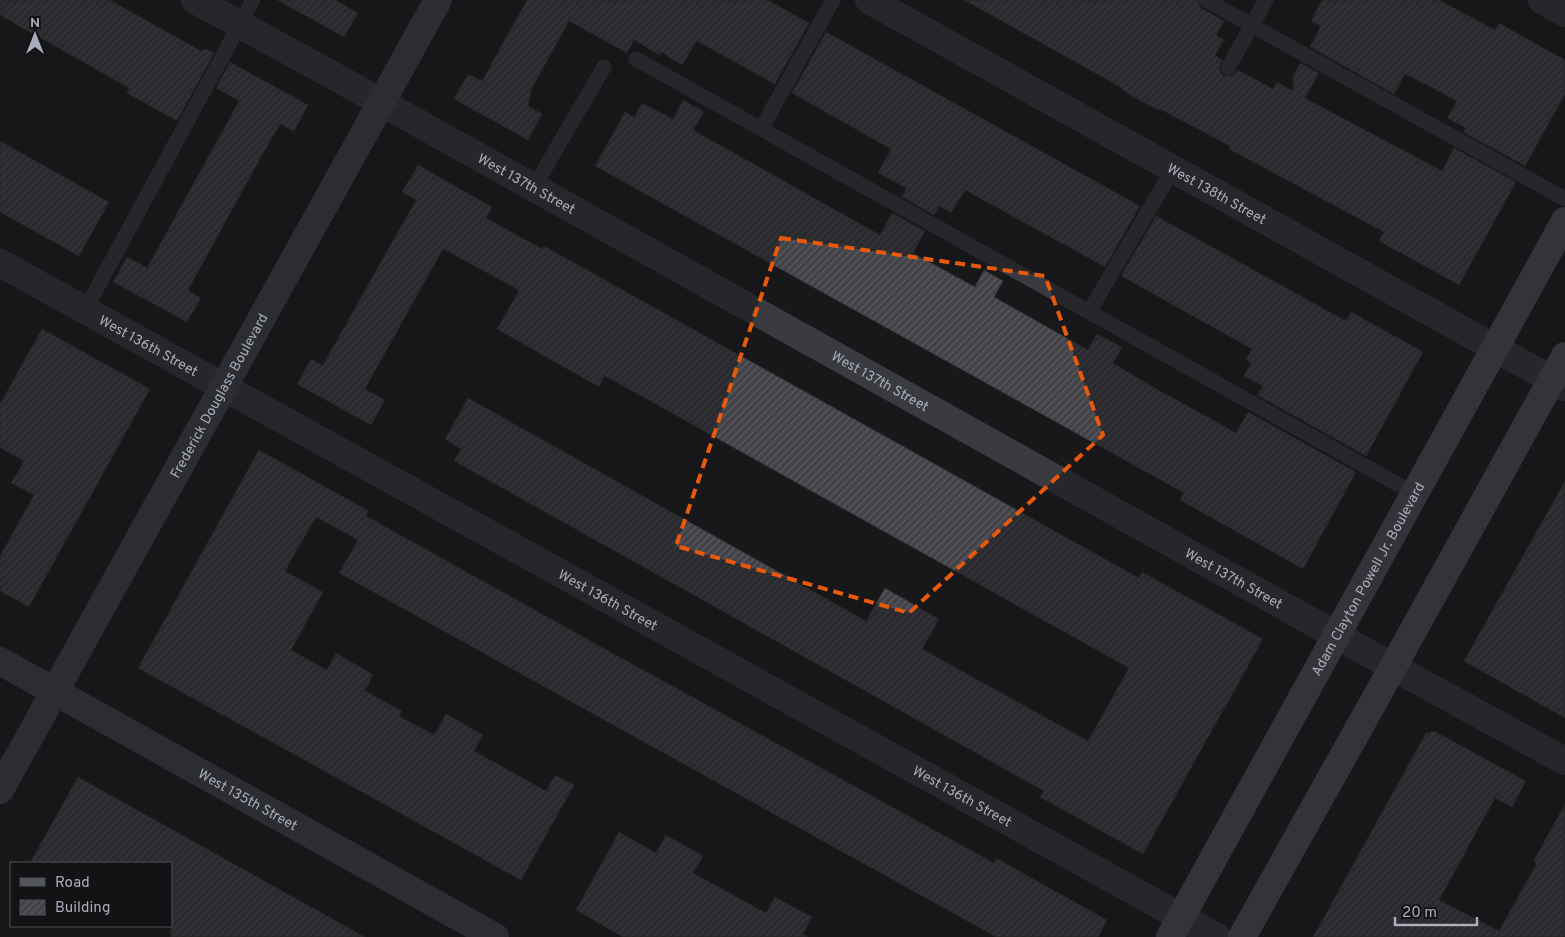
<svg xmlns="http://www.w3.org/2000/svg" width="1565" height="937" font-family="Overpass,sans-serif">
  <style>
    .building { fill: url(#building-hatch); stroke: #323236 }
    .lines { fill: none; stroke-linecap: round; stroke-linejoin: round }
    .lane { stroke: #3a3b41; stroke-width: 15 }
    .street { stroke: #3a3b41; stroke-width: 28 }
    .secondary { stroke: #464850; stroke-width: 28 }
    .primary { stroke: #54565f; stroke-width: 28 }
    .marked { fill: none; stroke: #e8590c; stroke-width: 4; stroke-dasharray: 10 6; stroke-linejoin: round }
    .labels { text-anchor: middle; stroke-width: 4; stroke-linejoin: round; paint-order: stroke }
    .street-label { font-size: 14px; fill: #a9adbb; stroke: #131315 }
  </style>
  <defs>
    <pattern id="building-hatch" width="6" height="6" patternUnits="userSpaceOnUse" patternTransform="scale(1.25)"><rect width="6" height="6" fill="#424247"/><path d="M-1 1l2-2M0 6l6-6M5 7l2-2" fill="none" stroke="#5a5b60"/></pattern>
  </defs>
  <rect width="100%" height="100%" fill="#18181a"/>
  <!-- building -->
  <path class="building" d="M0 0H110L201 51 206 49 214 53 177 121 127 93 129 88 0 15Z
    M277 0H335L358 13 344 37Z
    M527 0H768L809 23 775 84 697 41 682 65 661 52 660 55 634 40 627 53 569 21 532 88 528 106 542 114 528 140 454 99 468 74 482 81Z
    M964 0H1197L1201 8 1224 21 1216 35 1224 40 1215 55 1222 60 1219 69 1223 76H1232L1238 70 1273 89 1277 82 1293 91V76L1300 63 1319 73 1305 98 1442 171 1454 148 1516 182 1459 285 1379 241 1384 232 1229 149 1230 146 1160 109 1159 110 1139 100 1121 89 1122 88Z
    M1322 0H1439L1495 30 1499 23 1565 60V94L1525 166 1463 132 1466 128 1447 118 1457 101 1433 88 1405 74 1394 94 1310 47 1321 26 1311 21Z
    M826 32 1140 206 1105 267 965 190 951 213 939 206 934 215 902 197 906 188 878 173 891 149 792 93Z
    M230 62 308 105 294 131 280 124 261 157 188 290 201 298 187 322 113 282 127 257 147 268 239 101 216 88Z
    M683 100 704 112 693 130 880 235 892 213 925 231 913 253 975 287 984 270 1003 281 994 297 1088 350 1097 334 1122 347 1113 363 1153 387 1236 433 1248 412 1356 472 1303 569 1180 500 1184 493 595 166 625 112 634 117 642 103 673 119Z
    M0 141 109 202 79 256 0 212Z
    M418 165 492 207 486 218 542 249 544 246 553 251 1139 578 1142 572 1263 639 1143 854 1040 797 1044 791 454 461 461 449 445 439 468 398 866 621 885 588 939 619 922 649 1088 741 1129 668 616 382 604 376 599 387 497 329 519 290 443 249 365 389 385 400 371 425 297 384 311 359 323 365 416 200 402 192Z
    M1156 216 1346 321 1351 312 1423 352 1366 456 1257 395 1263 386 1244 376 1251 363 1246 360 1252 349 1121 276Z
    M42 329 150 389 29 607 0 591V556L34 495 11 483 24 461 0 448V404Z
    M259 450 369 511 366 516 605 649 994 863 996 858 1107 920 1098 937H996L339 573 358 540 316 517 285 571 323 592 291 650 327 670 336 653 373 675 365 691 402 711 399 716 434 735 446 714 483 735 474 751 546 791 555 775 574 785 521 880 138 668Z
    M1565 481V718L1464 661Z
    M1434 731 1526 781 1512 807 1495 798 1439 900 1499 931 1536 865 1534 860 1565 804V937H1313L1426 733Z
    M78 777 173 830 365 937H171V863H30Z
    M619 832 656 853 666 835 703 856 693 873 766 913 775 897 812 917 803 934 808 937H623L576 910Z"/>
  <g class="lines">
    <!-- lane -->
    <path class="lane" d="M1206 0 1565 199
      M636 59 1415 494
      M1228 68 1266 0
      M761 129 833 0
      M534 187 604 67
      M85 310 253 0
      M1089 312 1173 169"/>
    <!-- street -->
    <g class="street">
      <path id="s1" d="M195 0 334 76 1393 667 1565 761"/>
      <path id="s2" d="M869 0 1565 387"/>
      <path d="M1542 0 1565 13"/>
      <path id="s3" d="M0 263 1217 937"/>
    </g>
    <!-- secondary -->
    <g class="secondary">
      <path id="s4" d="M0 661 495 937"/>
      <path id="s5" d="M0 790 438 0"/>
    </g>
    <!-- primary -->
    <g class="primary">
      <path id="s6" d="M1170 937 1565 221"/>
      <path d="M1242 937 1393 667 1565 356"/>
    </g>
  </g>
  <!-- marked area -->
  <path d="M0 0H1565V937H0ZM781 238 1045 276 1103 435 909 613 676 546Z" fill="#18181a" fill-opacity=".55" fill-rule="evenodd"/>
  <path class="marked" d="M781 238 1045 276 1103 435 909 613 676 546Z"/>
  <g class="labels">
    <!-- street labels -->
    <g class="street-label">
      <text dy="5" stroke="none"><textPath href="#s1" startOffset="379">West 137th Street</textPath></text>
      <text dy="5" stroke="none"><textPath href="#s2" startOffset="398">West 138th Street</textPath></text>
      <text dy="5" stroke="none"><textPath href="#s3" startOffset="170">West 136th Street</textPath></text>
      <text dy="5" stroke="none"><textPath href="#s1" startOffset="784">West 137th Street</textPath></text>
      <text dy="5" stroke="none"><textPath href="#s5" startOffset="451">Frederick Douglass Boulevard</textPath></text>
      <text dy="5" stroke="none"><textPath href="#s1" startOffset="1189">West 137th Street</textPath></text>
      <text dy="5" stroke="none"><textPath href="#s6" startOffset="409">Adam Clayton Powell Jr. Boulevard</textPath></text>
      <text dy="5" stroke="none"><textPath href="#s3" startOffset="695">West 136th Street</textPath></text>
      <text dy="5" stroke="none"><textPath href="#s3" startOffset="1100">West 136th Street</textPath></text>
      <text dy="5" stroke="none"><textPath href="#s4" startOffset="284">West 135th Street</textPath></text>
    </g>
  </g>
  <!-- legend -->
  <rect x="10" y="862" width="162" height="65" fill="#131315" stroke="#4f5157"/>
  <rect x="20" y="878" width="25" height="8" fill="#54565f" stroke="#4f5157"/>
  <text x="55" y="887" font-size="15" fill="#a9adbb">Road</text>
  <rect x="20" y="900" width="25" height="15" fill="url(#building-hatch)" stroke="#4f5157"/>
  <text x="55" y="912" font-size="15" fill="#a9adbb">Building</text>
  <!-- north arrow -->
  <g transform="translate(35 35)" stroke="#131315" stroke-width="4" paint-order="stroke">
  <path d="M0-4L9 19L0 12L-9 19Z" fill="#a9adbb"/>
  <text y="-8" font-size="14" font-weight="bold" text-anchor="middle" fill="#a9adbb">N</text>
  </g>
  <!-- scale -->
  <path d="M1395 917v8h82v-8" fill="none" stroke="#a9adbb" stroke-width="2.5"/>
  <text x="1402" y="917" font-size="15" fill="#a9adbb" stroke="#131315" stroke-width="4" paint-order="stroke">20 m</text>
</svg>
